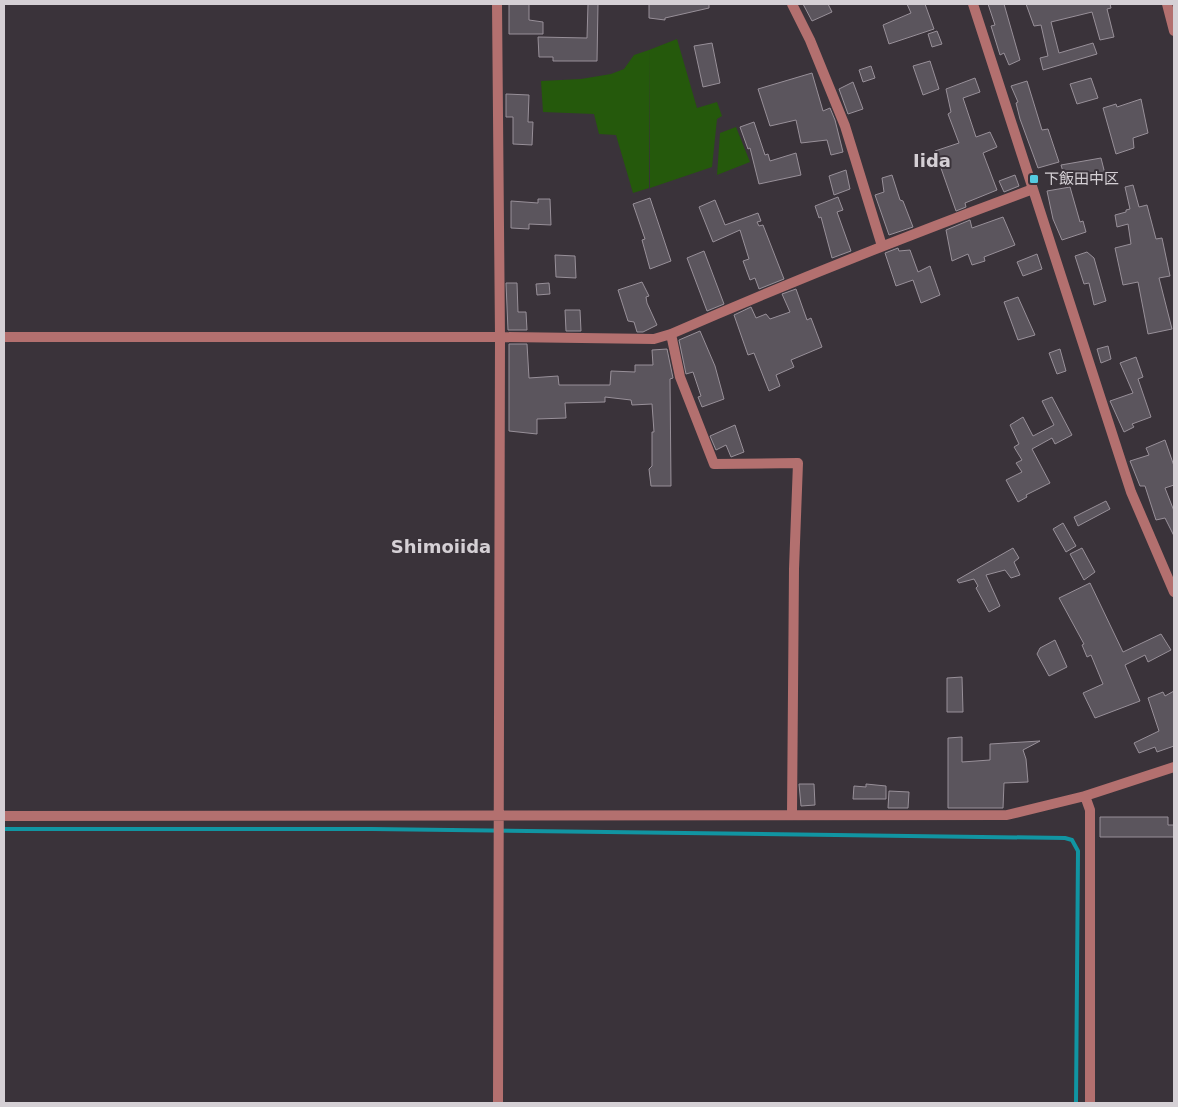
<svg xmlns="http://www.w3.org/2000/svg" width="1178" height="1107" font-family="'DejaVu Sans','Noto Sans JP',sans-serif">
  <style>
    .green { fill: #25590c }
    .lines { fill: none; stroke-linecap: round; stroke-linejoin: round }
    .stream { stroke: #1195a2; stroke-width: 4 }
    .building { fill: #5b555d; stroke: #989099 }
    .street { stroke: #b3706f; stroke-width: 10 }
    .poi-dot { fill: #55cae0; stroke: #3a333a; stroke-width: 2 }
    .labels { text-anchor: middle; stroke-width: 4; stroke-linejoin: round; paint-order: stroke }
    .poi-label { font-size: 15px; fill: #d5d0d5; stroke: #3a333a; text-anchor: start }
    .quarter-label { font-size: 18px; font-weight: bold; fill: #d5d0d5; stroke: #3a333a }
  </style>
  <rect width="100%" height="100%" fill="#3a333a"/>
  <!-- green -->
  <path class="green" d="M677 39 697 108 717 102 722 116 717 119 712 167 650 188 649 50Z
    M649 50V188L633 193 616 135 599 134 594 114 543 112 541 81 581 79 611 74 624 69 634 55Z
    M736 127 750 162 717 175 720 133Z"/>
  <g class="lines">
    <!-- stream -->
    <path class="stream" d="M4 829H372L1065 838 1072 840 1078 851 1076 1103"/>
  </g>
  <!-- building -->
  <path class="building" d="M509 4H529V20L543 22V34H509Z
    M588 4H598L597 61H553V57H539L538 37 587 38Z
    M649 4H709V8L665 18V20L649 18Z
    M803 4H828L832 12 812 21Z
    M907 4H925L934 29 889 44 883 25 911 13Z
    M988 4H1004L1020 60 1009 65 1004 53 1000 55 991 26 995 25Z
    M1026 4H1110L1111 8 1107 9 1114 37 1100 40 1092 12 1051 22 1059 53 1093 43 1097 54 1043 70 1040 58 1048 56 1041 25 1034 26Z
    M937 31 942 44 932 47 928 34Z
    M712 43 720 83 703 87 694 46Z
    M930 61 939 89 923 95 913 66Z
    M871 66 875 78 863 82 859 70Z
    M812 73 823 111 830 108 835 120 843 152 831 155 827 140 801 143 796 120 770 126 758 89Z
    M975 78 980 92 963 98 976 137 990 132 997 147 983 153 997 190 965 203 966 207 956 211 935 151 959 143 948 114 951 112 946 89Z
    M1091 78 1098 98 1077 104 1070 84Z
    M1027 81 1042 130 1048 129 1059 162 1038 168 1020 119 1016 103 1018 102 1011 86Z
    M853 82 863 109 848 114 839 89Z
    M506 94 529 95 528 122H533L532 145 513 144V117H506Z
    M1141 99 1148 133 1133 138 1134 148 1116 154 1103 108 1116 104 1117 107Z
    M754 122 765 155 768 154 770 161 796 153 801 175 759 184 750 148 748 149 740 127Z
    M1101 158 1106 178 1067 185 1061 165Z
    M846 170 850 189 834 195 829 176Z
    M892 175 900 200 903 201 913 227 889 235 875 195 884 192 882 178Z
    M1015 175 1019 186 1004 192 999 181Z
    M1133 185 1139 207 1147 205 1156 239 1162 238 1170 276 1159 278 1172 329 1148 334 1138 282 1123 285 1115 248 1131 244 1128 224 1117 227 1115 215 1126 212V210L1130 209 1125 187Z
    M1070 187 1080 222 1083 221 1086 232 1062 240 1053 219 1047 191Z
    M838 197 843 210 837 212 851 251 832 258 821 217 819 218 815 206Z
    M650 198 671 261 650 269 642 240 645 239 633 204Z
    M538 199H550L551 225 529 224V229L511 228V201L538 203Z
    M715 200 725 225 758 213 761 221 757 222 759 226 763 225 784 279 759 289 755 278 750 280 743 261 749 259 740 230 713 242 699 207Z
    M1003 217 1015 245 984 257 985 261 972 265 968 254 952 261 946 230 970 220 972 228Z
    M898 248 899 251 910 250 918 272 930 266 940 295 921 303 913 280 896 286 885 253Z
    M704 251 724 304 707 311 687 258Z
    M1087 252 1094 258 1106 301 1094 305 1089 283 1084 284 1075 256Z
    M1037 254 1042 269 1023 276 1017 262Z
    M555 255 575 256 576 278 556 277Z
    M642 282 649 296 646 297 647 303 657 325 643 332H637L634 322 628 321 618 290Z
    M506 283H517L518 312H526L527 330H508Z
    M549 283 550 294 537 295 536 284Z
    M796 289 807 320 811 318 822 347 791 360 794 367 776 375 780 386 769 391 754 353 748 355 734 315 751 307 756 318 766 314 770 319 790 312 782 294Z
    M1018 297 1035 335 1018 340 1004 302Z
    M565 310H580L581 331H566Z
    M700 331 715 366 724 399 702 407 698 397 701 396 693 372 686 374 679 340Z
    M509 344H527L529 378 558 376 559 385H610L611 371 635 372V365H653L652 350 667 349 673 378 670 379 671 486H651L649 469 652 466V432H654L652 404 632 405 631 400 605 397V402L565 403 566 418 537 419V434L509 431Z
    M1108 346 1111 359 1101 363 1097 349Z
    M1060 349 1066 371 1057 374 1049 353Z
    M1136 357 1143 377 1138 379 1151 417 1132 424 1134 427 1124 432 1110 401 1133 393 1120 363Z
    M1052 397 1072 435 1055 444 1052 438 1032 449 1050 483 1026 495 1027 497 1018 502 1006 480 1022 472 1016 463 1022 460 1014 447 1019 444 1010 425 1023 417 1033 436 1054 425 1042 401Z
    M735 425 744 452 731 457 726 445 716 450 710 436Z
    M1165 440 1174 466V485L1165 488 1174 511V536L1165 518 1156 520 1145 486H1140L1130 461 1149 455 1146 448Z
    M1106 501 1110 509 1078 526 1074 517Z
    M1063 523 1076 546 1066 552 1053 529Z
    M1013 548 1019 558 1014 562 1020 575 1011 578 1005 570 986 575 1000 606 989 612 976 588 978 586 974 579 959 583 957 580Z
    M1082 548 1095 572 1084 580 1070 554Z
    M1090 583 1123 652 1161 634 1171 650 1148 662 1145 655 1125 665 1140 701 1095 718 1083 693 1103 684 1091 655 1087 657 1082 645 1084 644 1059 598Z
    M1055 640 1067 667 1049 676 1037 654 1040 648Z
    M962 677 963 712H947V678Z
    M1174 691V746L1157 752 1155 747 1139 753 1134 743 1159 731 1148 698 1163 692 1165 696Z
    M962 737V762L990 760V744L1040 741 1023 750 1026 759 1028 782 1004 783 1003 808H948V738Z
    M799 784H814L815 805 801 806Z
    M866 784 886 786V799H853L854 786 866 787Z
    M889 791 909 792 908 808H888Z
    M1100 817H1168V825H1174V837H1100Z"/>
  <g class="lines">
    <!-- street -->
    <path class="street" d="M497 4 500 337 498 1103
      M792 4 810 40 845 126 882 246
      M973 4 1131 492 1174 592
      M1167 4 1174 31
      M671 334 680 377 714 464 798 463 794 569 792 814
      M4 337H500L654 339 671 334C790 282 911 234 1033 189
      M1085 796 1090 810V1103
      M4 816 1007 815 1085 796 1174 767"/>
  </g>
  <!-- markers -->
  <rect class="poi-dot" x="1029" y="174" width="10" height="10" rx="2.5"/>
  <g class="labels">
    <!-- poi labels -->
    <g class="poi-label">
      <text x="1044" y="184">下飯田中区</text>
    </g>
    <!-- quarter labels -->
    <g class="quarter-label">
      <text x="932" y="167">Iida</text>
      <text x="441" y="553">Shimoiida</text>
    </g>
  </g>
  <!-- border -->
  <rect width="1178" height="1107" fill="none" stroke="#d5d0d5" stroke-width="10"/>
</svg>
